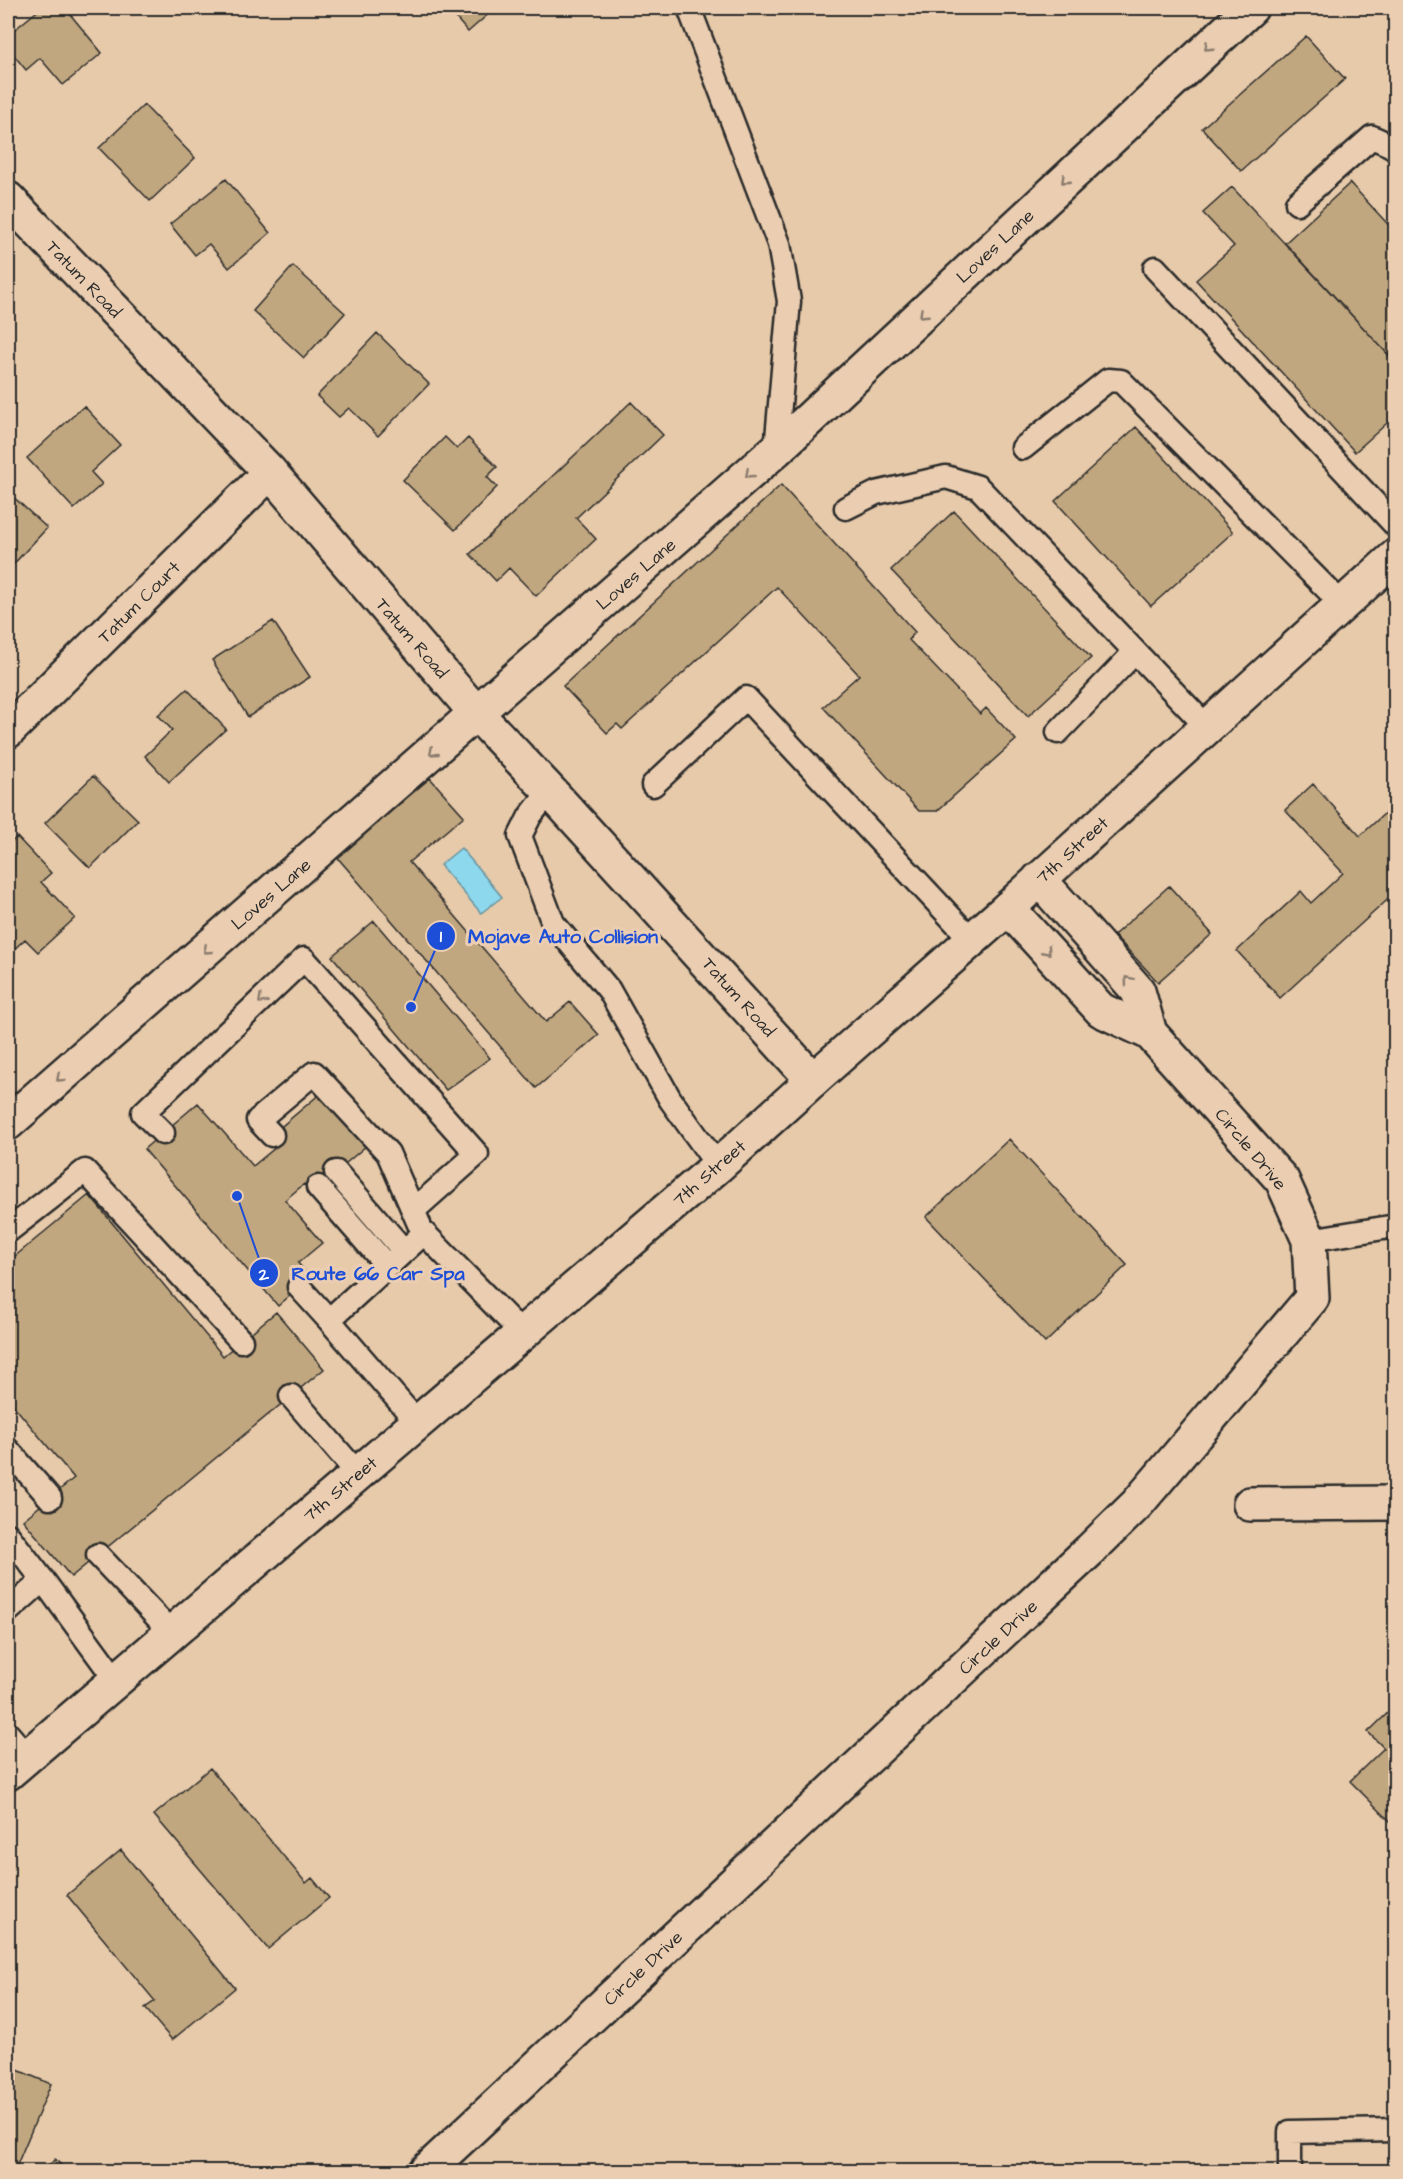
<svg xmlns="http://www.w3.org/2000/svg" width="1403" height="2179" font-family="'Architects Daughter',sans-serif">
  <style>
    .water { fill: #8dd8ed; stroke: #66939f; stroke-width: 1.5 }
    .building { fill: #c1a77f; stroke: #2b2b2b; stroke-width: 1.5 }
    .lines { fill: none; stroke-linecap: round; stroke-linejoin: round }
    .service-casing { stroke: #2b2b2b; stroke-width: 27 }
    .minor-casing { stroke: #2b2b2b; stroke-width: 38 }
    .secondary-casing { stroke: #2b2b2b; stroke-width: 38 }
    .service { stroke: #ebceb1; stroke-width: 22 }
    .minor { stroke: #ebceb1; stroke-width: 33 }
    .secondary { stroke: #ebceb1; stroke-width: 33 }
    .oneway { stroke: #8b7c6e }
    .labels { text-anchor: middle; stroke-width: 6; stroke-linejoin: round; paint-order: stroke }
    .street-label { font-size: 18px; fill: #2b2b2b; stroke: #ebceb1 }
    .leader { fill: none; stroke: #1d4ed8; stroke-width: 2 }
    .callout-dot { fill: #1d4ed8; stroke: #ebceb1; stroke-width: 2 }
    .mark-label { font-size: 18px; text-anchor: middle; font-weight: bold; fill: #fff }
    .callout-label { font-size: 20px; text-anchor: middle; font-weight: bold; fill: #1d4ed8; stroke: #ebceb1; stroke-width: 6; stroke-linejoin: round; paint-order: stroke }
  </style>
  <rect width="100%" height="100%" fill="#e7caaa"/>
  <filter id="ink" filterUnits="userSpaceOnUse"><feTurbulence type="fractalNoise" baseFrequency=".0167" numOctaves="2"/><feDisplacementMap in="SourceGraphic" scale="12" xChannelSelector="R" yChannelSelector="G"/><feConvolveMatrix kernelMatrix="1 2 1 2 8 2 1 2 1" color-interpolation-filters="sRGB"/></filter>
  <g filter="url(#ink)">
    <!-- water -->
    <path class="water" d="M461 848 502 897 481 913 440 865Z"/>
    <!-- building -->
    <path class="building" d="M41 8H65L102 53 63 85 40 58 26 70 8 48V35Z
      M447 8H491L493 10 468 32Z
      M1306 36 1345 79 1241 171 1202 128Z
      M144 105 195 158 150 201 99 148Z
      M226 179 270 233 229 268 209 244 195 255 170 224Z
      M1350 183 1396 233V363L1285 243Z
      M1232 187 1396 363V415L1355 452 1196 280 1234 246 1203 213Z
      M293 266 345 313 304 358 253 311Z
      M377 333 429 384 378 436 349 408 339 417 317 396Z
      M631 402 663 435 576 518 596 539 536 596 509 568 496 581 470 554Z
      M84 406 120 445 91 472 102 484 74 509 27 458Z
      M1136 427 1233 532 1151 606 1055 501Z
      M445 437 457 449 468 438 497 467 487 477 497 487 455 530 403 480Z
      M781 485 915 632 909 640 980 714 986 708 1016 740 937 811H919L823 707 859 675 777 587 622 729 617 724 607 733 563 686Z
      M8 492 47 528 8 570Z
      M954 511 1091 658 1028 716 891 570Z
      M273 621 310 677 248 717 212 660Z
      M187 689 226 729 169 782 145 756 172 730 158 715Z
      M93 776 138 820 90 868 45 823Z
      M430 778 464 816 409 862 546 1022 570 1002 599 1035 536 1088 337 857Z
      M1313 784 1360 836 1396 803V892L1280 998 1237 951 1301 891 1311 903 1343 873 1285 810Z
      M17 837 51 873 41 882 75 918 38 952 25 939 8 955V845Z
      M1169 886 1212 934 1158 982 1114 935Z
      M374 921 490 1058 446 1090 332 956Z
      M321 1093 366 1146 311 1193 304 1184 285 1200 322 1243 298 1263 310 1278 278 1306 144 1149 198 1103 253 1166 276 1147 269 1137Z
      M1009 1139 1127 1265 1045 1343 926 1217Z
      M89 1195 223 1356 276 1312 324 1369 71 1577 23 1520 74 1478 8 1399V1262Z
      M1396 1705V1827L1350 1781 1384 1748 1368 1732Z
      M210 1768 306 1883 312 1878 329 1898 268 1949 154 1815Z
      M121 1850 235 1988 172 2040 145 2008 155 2001 67 1895Z
      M8 2066 51 2084 14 2172H8Z
      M55 2159 68 2172H43Z"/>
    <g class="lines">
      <!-- service casing -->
      <g class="service-casing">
        <path id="service" d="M689 8 779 244 789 301 776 450
          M1297 203 1372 137 1392 146 1396 150
          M1155 268 1396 526
          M1023 448 1108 380 1121 381 1342 604
          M846 508 876 493 946 477 978 487 1207 727
          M1058 732 1135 652
          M653 785 746 698 972 940
          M550 791 530 816 520 836 553 923 609 990 670 1099 718 1166
          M163 1133 143 1113 304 959 477 1154 414 1210
          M272 1135 258 1120 314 1073 388 1153 419 1224
          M336 1172 404 1251
          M318 1187 387 1266
          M8 1231 85 1171 241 1341
          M1309 1240 1396 1226
          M299 1287 329 1320
          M291 1396 358 1474
          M418 1423 329 1320 424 1233 523 1334
          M8 1450 50 1498
          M8 1535 43 1580 116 1680
          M98 1555 172 1633
          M8 1611 43 1580
          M8 1734 27 1756
          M1290 2172V2132L1396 2130"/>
      </g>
      <!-- minor casing -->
      <g class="minor-casing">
        <path id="minor" d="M8 199 270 472 477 714 550 791 813 1080
          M8 731 270 472
          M1039 879 1138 991 1150 1033
          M8 1123 776 450 1251 8
          M1250 1504 1396 1503
          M425 2172 1090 1550 1137 1504 1312 1298 1309 1240 1282 1180 1150 1033 1101 1010 1008 908"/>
      </g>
      <!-- secondary casing -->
      <g class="secondary-casing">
        <path id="secondary" d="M8 1773 718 1166 813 1080 1008 908 1396 556"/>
      </g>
      <!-- service -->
      <use href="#service" class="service"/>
      <!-- minor -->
      <use href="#minor" class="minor"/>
      <!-- secondary -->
      <use href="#secondary" class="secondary"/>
    </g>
    <!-- one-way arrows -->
    <defs><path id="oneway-chevron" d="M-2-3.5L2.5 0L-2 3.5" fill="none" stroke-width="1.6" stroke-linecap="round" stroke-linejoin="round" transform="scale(1.5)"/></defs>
    <g class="oneway">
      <use href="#oneway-chevron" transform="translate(1208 47) rotate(137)"/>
      <use href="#oneway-chevron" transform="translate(1065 180) rotate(137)"/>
      <use href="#oneway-chevron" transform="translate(923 314) rotate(137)"/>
      <use href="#oneway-chevron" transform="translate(749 474) rotate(139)"/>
      <use href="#oneway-chevron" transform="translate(433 752) rotate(139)"/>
      <use href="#oneway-chevron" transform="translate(207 950) rotate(139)"/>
      <use href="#oneway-chevron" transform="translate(1047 951) rotate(48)"/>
      <use href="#oneway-chevron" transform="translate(1128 980) rotate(-131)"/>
      <use href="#oneway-chevron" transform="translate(262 1000) rotate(136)"/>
      <use href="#oneway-chevron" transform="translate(60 1078) rotate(139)"/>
    </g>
  </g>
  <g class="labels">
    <!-- street labels -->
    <g class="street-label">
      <text transform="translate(995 246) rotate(-43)" y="6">Loves Lane</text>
      <text transform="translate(84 279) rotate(46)" y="6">Tatum Road</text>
      <text transform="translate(636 574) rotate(-41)" y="6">Loves Lane</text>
      <text transform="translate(139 602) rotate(-45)" y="6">Tatum Court</text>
      <text transform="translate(412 638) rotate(49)" y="6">Tatum Road</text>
      <text transform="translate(1072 850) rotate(-42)" y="6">7th Street</text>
      <text transform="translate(271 894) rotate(-41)" y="6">Loves Lane</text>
      <text transform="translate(739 997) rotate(48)" y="6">Tatum Road</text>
      <text transform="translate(1251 1149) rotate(50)" y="6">Circle Drive</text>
      <text transform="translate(709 1173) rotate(-41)" y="6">7th Street</text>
      <text transform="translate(340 1489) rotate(-40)" y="6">7th Street</text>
      <text transform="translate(998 1637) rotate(-43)" y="6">Circle Drive</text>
      <text transform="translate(643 1968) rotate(-43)" y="6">Circle Drive</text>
    </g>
  </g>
  <!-- callouts -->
  <path class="leader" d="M411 1007L441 936M237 1196L264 1273"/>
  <g class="callout-dot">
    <circle cx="411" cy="1007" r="6"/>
    <circle cx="237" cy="1196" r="6"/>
    <circle cx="441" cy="936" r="15"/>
    <circle cx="264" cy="1273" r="15"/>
  </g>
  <g class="mark-label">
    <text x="441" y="942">1</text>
    <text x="264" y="1280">2</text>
  </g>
  <g class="callout-label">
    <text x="563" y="943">Mojave Auto Collision</text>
    <text x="378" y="1280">Route 66 Car Spa</text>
  </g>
  <!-- margin -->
  <rect width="1403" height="2179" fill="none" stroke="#ebceb1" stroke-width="30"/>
  <rect x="15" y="15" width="1373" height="2149" fill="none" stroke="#2b2b2b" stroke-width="2" filter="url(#ink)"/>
</svg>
